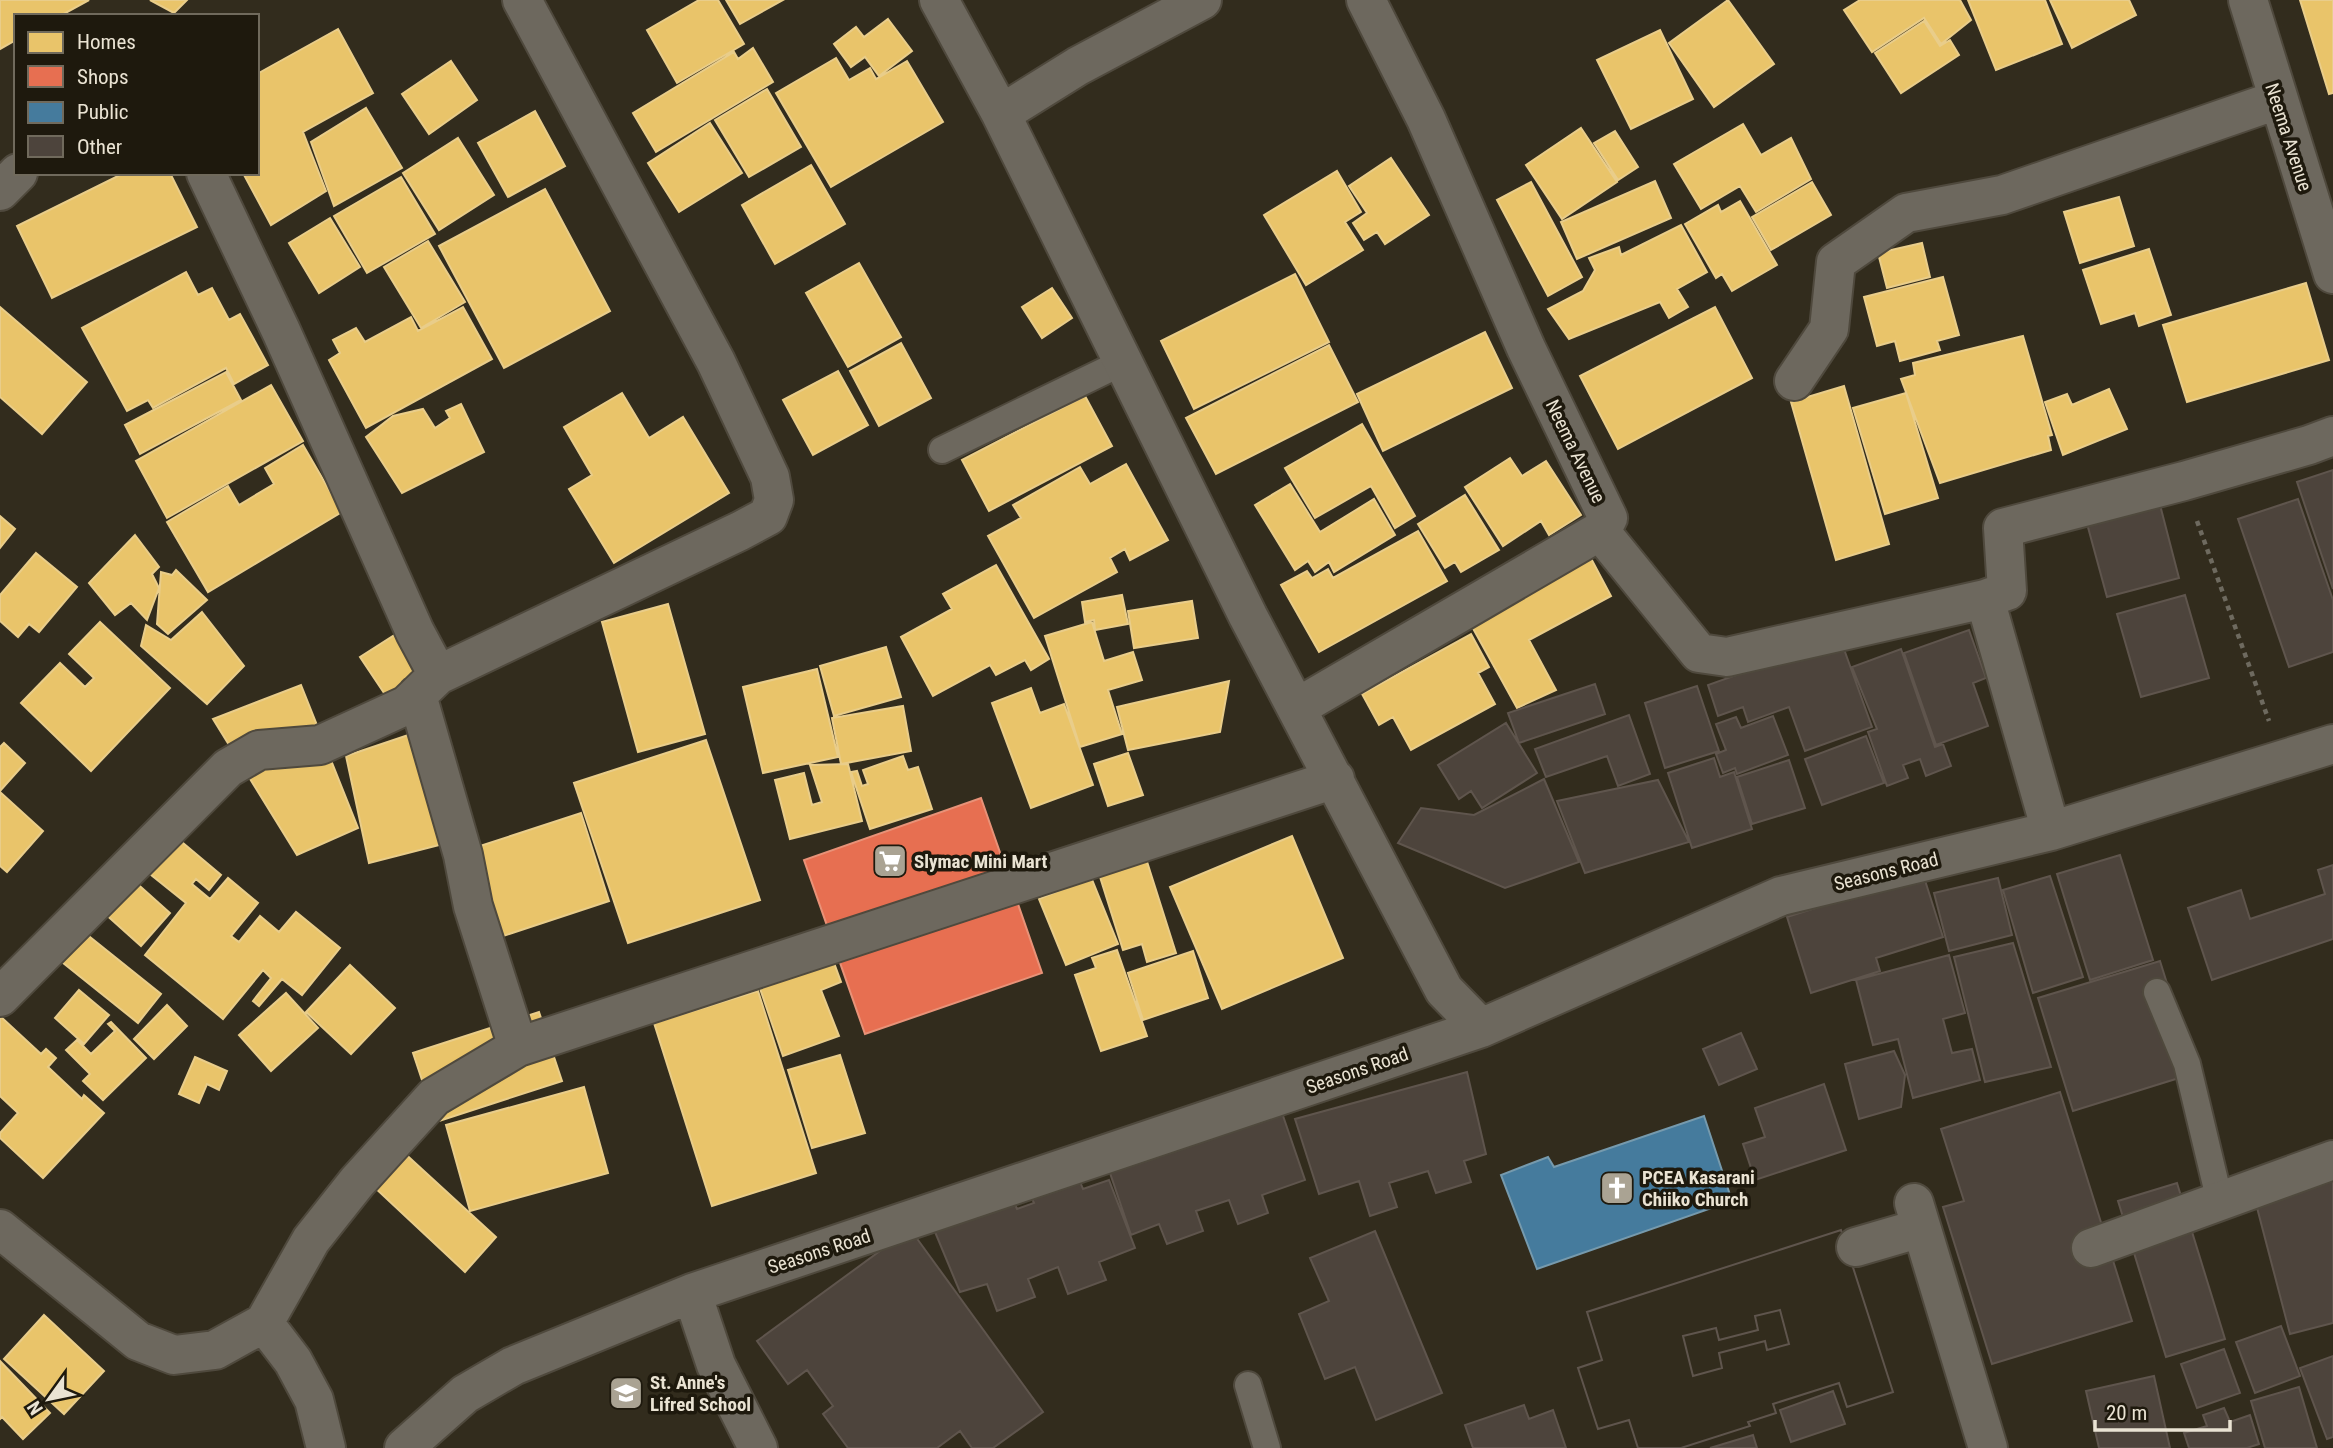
<svg xmlns="http://www.w3.org/2000/svg" width="2333" height="1448" font-family="'Roboto Condensed',sans-serif">
  <style>
    .homes { fill: #e9c46a; stroke: #e9cd8a; stroke-width: 2 }
    .shops { fill: #e76f51; stroke: #e89278; stroke-width: 2 }
    .public { fill: #457b9d; stroke: #769aad; stroke-width: 2 }
    .building { fill: #4d443c; stroke: #5f554d; stroke-width: 2; fill-rule: evenodd }
    .lines { fill: none; stroke-linecap: round; stroke-linejoin: round }
    .service-casing { stroke: #4f493d; stroke-width: 30 }
    .minor-casing { stroke: #4f493d; stroke-width: 42 }
    .path { stroke: #6e6a5f; stroke-width: 4.5; stroke-dasharray: 5 5; stroke-linecap: butt }
    .service { stroke: #6d685e; stroke-width: 26 }
    .minor { stroke: #6d685e; stroke-width: 38 }
    .labels { text-anchor: middle; stroke-width: 7; stroke-linejoin: round; paint-order: stroke }
    .street-label { font-size: 19px; fill: #eae3d3; stroke: #1e190d }
    .poi-label { font-size: 19px; font-weight: bold; fill: #eae3d3; stroke: #1e190d; text-anchor: start }
  </style>
  <rect width="100%" height="100%" fill="#322c1d"/>
  <!-- homes -->
  <path class="homes" d="M0 0H89L60 16H16V40L0 49Z
    M150 0H187L174 13Z
    M699 0H718L744 44 677 83 647 30Z
    M726 0H783L740 24Z
    M1728 0 1774 64 1714 107 1669 43Z
    M1860 0H1960L1971 20 1941 44 1924 18 1872 52 1844 10Z
    M1968 0H2045L2062 44 1996 70Z
    M2050 0H2129L2136 15 2072 48Z
    M2300 0H2333V93L2329 94Z
    M888 19 912 51 879 76 865 57 851 67 834 44 856 27 864 37Z
    M1924 21 1940 46 1950 40 1959 55 1901 93 1875 53Z
    M338 29 373 93 303 132 326 191 271 225 243 173H257V74Z
    M1660 30 1693 99 1631 129 1597 60Z
    M753 48 773 82 656 152 633 113 734 52 738 59Z
    M836 58 849 80 870 68 876 79 907 61 943 122 831 187 776 93Z
    M451 61 477 100 429 134 402 94Z
    M767 89 801 147 749 177 715 120Z
    M366 108 402 168 334 206 311 142Z
    M535 111 565 166 508 197 478 143Z
    M710 123 742 173 679 212 648 163Z
    M1743 124 1761 155 1791 138 1811 179 1756 212 1740 186 1701 209 1674 164Z
    M1581 128 1617 182 1562 219 1526 165Z
    M1615 131 1638 167 1618 180 1594 143Z
    M458 138 494 195 439 230 403 173Z
    M1391 158 1429 215 1385 244 1377 232 1364 240 1353 223 1367 213 1349 186Z
    M811 165 845 224 775 264 742 205Z
    M1337 171 1361 212 1345 222 1363 250 1306 285 1264 215Z
    M124 173H170L197 227 52 298 17 226Z
    M401 177 435 234 367 273 334 216Z
    M1655 181 1671 218 1577 259 1561 222Z
    M1531 182 1582 277 1548 296 1497 200Z
    M1812 182 1831 215 1771 250 1752 217Z
    M545 189 610 311 504 368 439 246Z
    M2119 197 2134 246 2080 263 2064 212Z
    M1740 201 1777 265 1732 291 1722 274 1716 278 1685 224 1718 205 1721 212Z
    M330 218 360 267 319 293 289 243Z
    M1681 225 1707 272 1677 289 1688 307 1669 318 1660 302 1569 339 1548 309 1583 291 1595 270 1589 258 1619 247 1621 255Z
    M428 241 465 302 421 328 384 267Z
    M1922 243 1930 277 1887 288 1878 253Z
    M2149 249 2171 315 2139 326 2135 313 2101 324 2083 270Z
    M859 263 901 337 848 367 806 293Z
    M186 272 198 295 212 288 229 320 240 314 268 365 234 384 226 368 153 408 148 400 127 411 82 328Z
    M1295 274 1329 342 1194 409 1161 341Z
    M1943 277 1959 335 1937 341 1940 350 1900 361 1895 341 1877 346 1864 297Z
    M2306 283 2329 360 2187 402 2163 325Z
    M1052 288 1072 318 1042 338 1022 307Z
    M0 307 87 382 42 434 0 397Z
    M463 307 492 359 366 428 329 360 340 353 333 340 356 328 365 342 411 317 418 331Z
    M1715 307 1752 378 1618 449 1580 376Z
    M1485 332 1512 388 1383 451 1357 394Z
    M2023 336 2052 435 2048 436 2051 450 1940 483 1901 379 1915 375 1913 363Z
    M901 343 931 398 879 426 850 371Z
    M1329 345 1358 402 1216 474 1186 418Z
    M838 371 868 425 813 455 783 400Z
    M226 372 241 400 140 454 125 425Z
    M271 385 303 441 167 518 136 461Z
    M1844 386 1889 544 1836 560 1791 402Z
    M2109 389 2127 429 2063 455 2045 402 2067 394 2072 405Z
    M622 393 649 438 683 417 729 493 614 563 569 489 592 475 564 427Z
    M1906 393 1938 498 1885 514 1853 408Z
    M1085 396 1112 446 989 511 962 460Z
    M461 404 484 452 402 493 366 437 393 416 423 409 435 428 450 418 446 411Z
    M1362 424 1415 516 1395 528 1371 486 1315 518 1285 468Z
    M303 445 342 512 208 592 167 522 228 486 239 505 274 484 265 468Z
    M1510 458 1522 476 1546 461 1581 515 1549 535 1541 521 1503 546 1465 487Z
    M1126 464 1168 540 1130 560 1125 549 1110 558 1117 572 1034 618 988 536 1021 518 1013 505 1080 467 1090 484Z
    M1290 484 1320 532 1374 499 1395 535 1334 572 1329 562 1315 572 1308 561 1295 570 1255 505Z
    M1465 495 1499 550 1461 572 1455 562 1445 568 1418 524Z
    M0 516 15 529 0 548Z
    M1418 531 1447 581 1319 652 1281 585 1307 571 1312 578 1328 569 1333 578Z
    M135 535 159 567 152 574 159 588 147 620 131 603 115 615 89 583Z
    M1586 549 1611 596 1529 640 1556 690 1517 708 1465 614Z
    M36 553 77 587 39 632 29 624 18 637 0 621V595Z
    M996 565 1049 659 1031 670 1025 660 996 675 990 665 933 696 901 637 952 609 943 594Z
    M176 570 207 600 168 634 157 624 161 572 172 575Z
    M1122 595 1128 624 1095 630 1094 620 1085 622 1082 602Z
    M1192 601 1198 638 1134 648 1128 611Z
    M668 604 705 734 638 752 602 622Z
    M202 612 244 666 207 704 141 646 146 625 171 640Z
    M100 622 170 688 91 771 21 703 60 663 85 687 94 678 69 654Z
    M1092 622 1104 661 1133 652 1142 680 1108 690 1122 734 1080 747 1045 636Z
    M404 629 430 672 388 699 360 657Z
    M1471 634 1489 667 1478 673 1495 704 1411 750 1393 717 1379 725 1362 694Z
    M886 647 901 697 834 716 820 666Z
    M817 669 838 757 763 773 743 687Z
    M1229 681 1220 732 1128 750 1117 707Z
    M301 685 358 828 297 855 213 719Z
    M1031 688 1040 713 1064 704 1093 785 1031 808 992 703Z
    M903 706 911 751 841 764 832 718Z
    M414 733 443 844 369 863 346 756Z
    M706 740 760 900 628 943 574 783Z
    M4 743 25 763 0 791V747Z
    M1128 753 1143 795 1108 806 1094 764Z
    M903 756 908 770 918 767 932 809 870 829 851 772 857 771 862 786 868 784 863 770Z
    M848 764 862 821 790 839 775 780 804 773 812 805 822 802 810 765Z
    M0 792 43 831 7 872 0 866Z
    M581 813 609 901 500 937 471 849Z
    M164 827 221 875 209 890 196 879 192 884 210 899 228 878 258 903 231 936 239 942 260 916 279 932 296 912 340 948 302 995 282 979 259 1006 253 1001 271 978 263 970 223 1019 145 955 186 903 135 862Z
    M1136 827 1176 953 1147 962 1142 944 1123 950 1089 842Z
    M1292 836 1343 958 1222 1009 1170 887Z
    M113 862 170 913 141 946 84 895Z
    M1091 877 1118 944 1066 965 1039 899Z
    M80 929 161 994 138 1023 57 958Z
    M826 941 841 982 821 990 839 1036 783 1056 753 968Z
    M1117 950 1147 1036 1101 1051 1075 975 1096 968 1092 958Z
    M1193 951 1208 998 1143 1020 1128 973Z
    M350 965 395 1008 351 1054 306 1012Z
    M79 990 109 1015 84 1044 55 1018Z
    M758 991 816 1173 712 1206 654 1023Z
    M286 993 318 1028 271 1071 239 1035Z
    M167 1005 187 1026 154 1059 134 1039Z
    M539 1012 562 1081 436 1122 413 1053Z
    M0 1016 41 1054 46 1049 56 1058 48 1067 82 1099 84 1095 104 1113 43 1178 0 1138V1133L18 1113 0 1096Z
    M111 1022 146 1058 103 1100 83 1081 90 1074 66 1050 77 1040 91 1054 115 1031 108 1024Z
    M840 1055 865 1133 812 1148 788 1070Z
    M195 1057 227 1071 219 1090 207 1084 199 1103 179 1094Z
    M584 1087 608 1173 470 1211 446 1125Z
    M388 1138 496 1237 465 1272 357 1171Z
    M44 1315 104 1371 64 1414 4 1359Z
    M0 1361 50 1413 23 1439 2 1417 0 1419Z"/>
  <!-- shops -->
  <path class="shops" d="M981 798 1042 973 865 1034 804 860Z"/>
  <!-- public -->
  <path class="public" d="M1704 1116 1732 1201 1537 1269 1501 1175 1548 1157 1554 1167Z"/>
  <!-- building -->
  <path class="building" d="M2333 470V589L2297 482Z
    M2298 499 2333 600V652L2289 667 2238 519Z
    M2159 501 2179 578 2107 597 2086 520Z
    M2185 595 2209 678 2141 697 2117 614Z
    M1969 630 1986 678 1973 683 1988 726 1936 745 1904 653Z
    M1840 638 1872 727 1805 751 1789 707 1748 722 1743 707 1718 716 1708 685Z
    M1901 649 1935 747 1943 744 1951 766 1926 776 1920 759 1903 765 1908 778 1887 786 1868 732 1877 729 1852 667Z
    M1595 684 1605 714 1519 743 1508 713Z
    M1697 686 1719 751 1665 768 1645 703Z
    M1629 715 1650 774 1618 786 1607 756 1546 777 1535 749Z
    M1773 716 1788 755 1737 774 1735 768 1723 773 1716 754 1726 750 1716 724 1736 717 1741 728Z
    M1506 723 1537 773 1482 808 1471 791 1459 799 1438 765Z
    M1866 736 1884 783 1822 805 1805 759Z
    M1714 758 1720 777 1734 772 1752 829 1692 848 1668 773Z
    M1789 760 1805 808 1752 824 1737 777Z
    M1544 779 1579 862 1505 888 1398 843 1421 808 1474 815Z
    M1658 780 1689 842 1585 873 1557 801Z
    M2120 855 2153 960 2090 980 2057 874Z
    M2333 865V939L2212 980 2188 908 2241 890 2250 919 2325 894 2318 870Z
    M1923 874 1943 937 1876 958 1880 971 1811 993 1787 917Z
    M2050 876 2083 977 2033 993 2003 890Z
    M1998 878 2012 935 1949 951 1934 893Z
    M2013 943 2051 1067 1985 1082 1954 957Z
    M1949 955 1965 1013 1943 1019 1952 1053 1972 1049 1980 1080 1913 1098 1898 1039 1873 1045 1856 980Z
    M2160 961 2195 1073 2073 1111 2038 998Z
    M1741 1033 1757 1069 1719 1085 1703 1049Z
    M1894 1051 1905 1075 1901 1107 1859 1119 1845 1064Z
    M1467 1072 1486 1154 1464 1161 1471 1182 1436 1193 1428 1171 1389 1183 1397 1207 1370 1216 1359 1181 1319 1194 1295 1119Z
    M1824 1084 1846 1150 1755 1180 1743 1144 1765 1137 1755 1108Z
    M2060 1092 2132 1321 1992 1364 1943 1207 1964 1201 1941 1129Z
    M1280 1107 1305 1180 1262 1195 1268 1213 1238 1224 1229 1200 1196 1211 1203 1231 1167 1244 1159 1224 1131 1235 1108 1167Z
    M2333 1155V1323L2290 1334 2249 1177Z
    M1079 1179 1083 1189 1109 1180 1135 1248 1099 1262 1106 1280 1068 1294 1058 1267 1028 1279 1035 1297 997 1311 987 1284 960 1292 935 1232 1012 1197 1017 1209 1034 1203 1031 1196Z
    M2177 1183 2225 1339 2166 1357 2118 1201Z
    M910 1229 1043 1412 993 1448H972L960 1431 937 1448H848L823 1414 833 1406 807 1370 788 1384 757 1341Z
    M1841 1230 1893 1392 1847 1407 1839 1383 1773 1404 1776 1413 1748 1422 1750 1426 1681 1448H1638L1629 1420 1598 1429 1578 1368 1602 1360 1587 1312ZM1780 1310 1789 1344 1767 1350 1765 1341 1719 1353 1722 1368 1693 1376 1683 1336 1716 1328 1719 1340 1758 1330 1755 1316Z
    M1841 1230 1893 1392 1847 1407 1839 1383 1773 1404 1776 1413 1748 1422 1750 1426 1681 1448H1638L1629 1420 1598 1429 1578 1368 1602 1360 1587 1312Z
    M1375 1231 1442 1393 1376 1420 1355 1367 1325 1379 1299 1314 1329 1301 1310 1258Z
    M1780 1310 1789 1344 1767 1350 1765 1341 1719 1353 1722 1368 1693 1376 1683 1336 1716 1328 1719 1340 1758 1330 1755 1316Z
    M2281 1326 2300 1376 2255 1393 2236 1342Z
    M2224 1349 2240 1393 2197 1408 2181 1364Z
    M2333 1356V1437L2327 1439 2300 1368Z
    M2154 1376 2170 1448H2099L2086 1391Z
    M2299 1387 2317 1448H2265L2251 1401Z
    M1833 1391 1845 1424 1791 1442 1780 1410Z
    M1524 1405 1529 1419 1553 1410 1566 1448H1473L1465 1425Z
    M2224 1408 2230 1422 2250 1415 2259 1444 2247 1448H2189L2184 1433 2207 1426 2203 1415Z
    M1753 1435 1757 1448H1710Z"/>
  <g class="lines">
    <!-- service casing -->
    <g class="service-casing">
      <path id="service" d="M942 450 1121 363
        M2157 992 2187 1064 2220 1202
        M1248 1385 1267 1448"/>
    </g>
    <!-- minor casing -->
    <g class="minor-casing">
      <path id="minor" d="M939 0 1001 114 1248 616 1444 990 1481 1028
        M1366 0 1426 119 1526 348 1608 518 1600 531 1699 653 1727 657 1985 599 2007 591 2003 528 2184 481 2309 445 2333 436
        M2248 0 2333 274
        M1001 114 1078 66 1202 0
        M206 173 281 331 415 632 438 675 740 531 768 516 774 500 770 477 716 362 522 0
        M0 191 18 173
        M1794 381 1829 329 1836 262 1906 213 2002 195 2277 100
        M1985 599 2051 831
        M417 695 463 855 473 906 518 1047
        M1298 707 1600 531
        M0 997 228 768 259 750 320 745 407 705 438 675
        M1914 1203 1988 1448
        M0 1229 138 1341 174 1355 215 1350 264 1323 311 1240 357 1182 434 1097 518 1047 1335 779
        M1856 1247 1921 1228
        M2091 1248 2333 1160
        M692 1293 716 1365 758 1448
        M264 1323 293 1361 314 1400 326 1448
        M404 1448 465 1394 513 1366 692 1293 1481 1028 1781 896 2051 831 2333 744"/>
    </g>
    <!-- path -->
    <path class="path" d="M2197 521 2269 721"/>
    <!-- service -->
    <use href="#service" class="service"/>
    <!-- minor -->
    <use href="#minor" class="minor"/>
  </g>
  <!-- icons -->
  <defs>
    <g id="supermarket-square" transform="scale(1.75)"><rect x="-9" y="-9" width="18" height="18" rx="4" fill="#aaa393" stroke="#1e190d"/><path d="M-6-5.5h2.5l.6 2H6L4.5 2H-2.5L-4.4-4H-6ZM-1.5 3.2a1.3 1.3 0 1 0 .1 0ZM3 3.2a1.3 1.3 0 1 0 .1 0Z" fill="#fff"/></g>
    <g id="church-square" transform="scale(1.75)"><rect x="-9" y="-9" width="18" height="18" rx="4" fill="#aaa393" stroke="#1e190d"/><path d="M-1.2-6h2.4v3.5h3.3v2.4h-3.3V6h-2.4V-.1h-3.3v-2.4h3.3Z" fill="#fff"/></g>
    <g id="school-square" transform="scale(1.75)"><rect x="-9" y="-9" width="18" height="18" rx="4" fill="#aaa393" stroke="#1e190d"/><path d="M0-5L7-2L0 1L-7-2ZM-4 1L0 2.5L4 1V4Q0 6-4 4Z" fill="#fff"/></g>
  </defs>
  <g fill-rule="evenodd">
    <use href="#supermarket-square" x="890" y="861"/>
    <use href="#church-square" x="1617" y="1188"/>
    <use href="#school-square" x="626" y="1393"/>
  </g>
  <g class="labels">
    <!-- street labels -->
    <g class="street-label">
      <text transform="translate(2289 137) rotate(72)" y="7">Neema Avenue</text>
      <text transform="translate(1576 451) rotate(64)" y="7">Neema Avenue</text>
      <text transform="translate(1886 871) rotate(-14)" y="7">Seasons Road</text>
      <text transform="translate(1357 1070) rotate(-19)" y="7">Seasons Road</text>
      <text transform="translate(819 1251) rotate(-18)" y="7">Seasons Road</text>
    </g>
    <!-- poi labels -->
    <g class="poi-label">
      <text x="914" y="868">Slymac Mini Mart</text>
      <text x="1642" y="1184">PCEA Kasarani<tspan x="1642" dy="22">Chiiko Church</tspan></text>
      <text x="650" y="1389">St. Anne's<tspan x="650" dy="22">Lifred School</tspan></text>
    </g>
  </g>
  <!-- legend -->
  <rect x="14" y="14" width="245" height="161" fill="#1e190d" stroke="#706a5c" stroke-width="2"/>
  <rect x="28" y="32" width="35" height="21" fill="#e9c46a" stroke="#706a5c" stroke-width="2"/>
  <text x="77" y="49" font-size="21" fill="#eae3d3">Homes</text>
  <rect x="28" y="66" width="35" height="21" fill="#e76f51" stroke="#706a5c" stroke-width="2"/>
  <text x="77" y="84" font-size="21" fill="#eae3d3">Shops</text>
  <rect x="28" y="102" width="35" height="21" fill="#457b9d" stroke="#706a5c" stroke-width="2"/>
  <text x="77" y="119" font-size="21" fill="#eae3d3">Public</text>
  <rect x="28" y="136" width="35" height="21" fill="#4d443c" stroke="#706a5c" stroke-width="2"/>
  <text x="77" y="154" font-size="21" fill="#eae3d3">Other</text>
  <!-- north arrow -->
  <g transform="translate(49 1399) rotate(237)" stroke="#1e190d" stroke-width="5" paint-order="stroke">
  <path d="M0-5L12 26L0 18L-12 26Z" fill="#eae3d3"/>
  <text y="-10" font-size="19" font-weight="bold" text-anchor="middle" fill="#eae3d3">N</text>
  </g>
  <!-- scale -->
  <path d="M2095 1420v10h135v-10" fill="none" stroke="#eae3d3" stroke-width="3.5"/>
  <text x="2106" y="1420" font-size="21" fill="#eae3d3" stroke="#1e190d" stroke-width="5" paint-order="stroke">20 m</text>
</svg>
